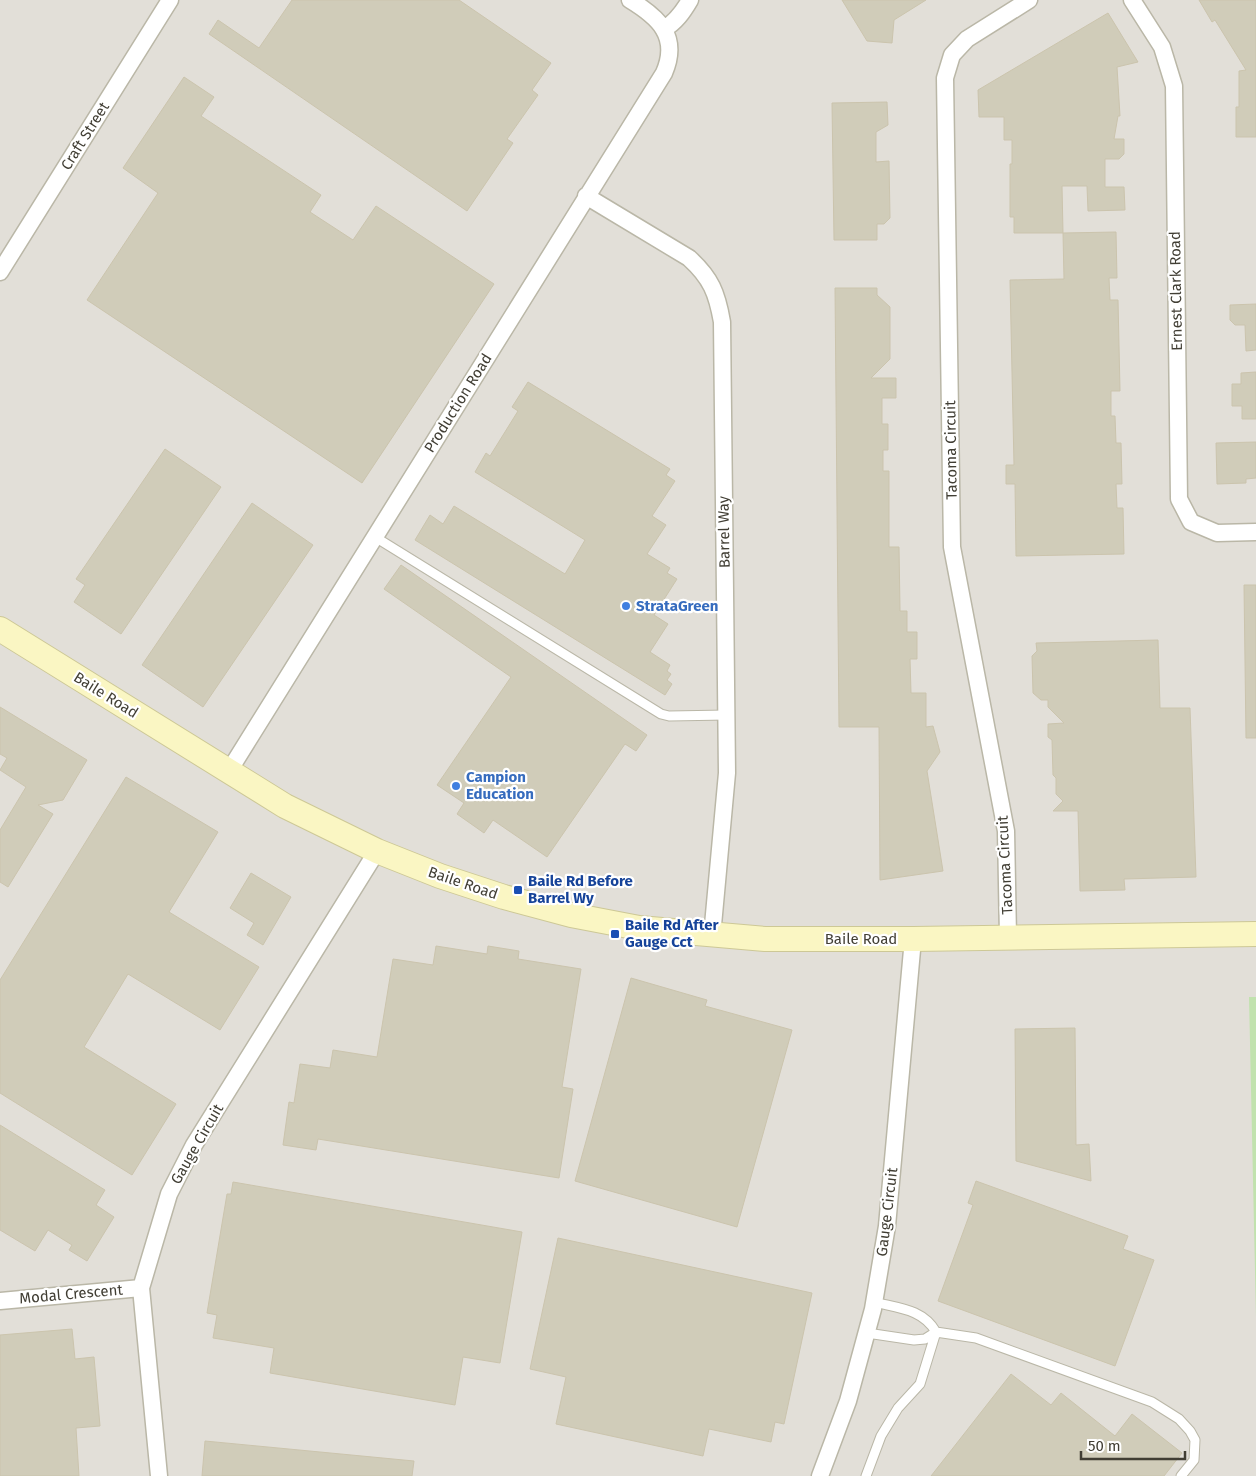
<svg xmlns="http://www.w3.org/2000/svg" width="1256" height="1476" font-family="'Fira Sans',sans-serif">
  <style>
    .industrial { fill: #e2dfd8 }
    .green { fill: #c1e2ae }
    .building { fill: #d0ccb9; stroke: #cbc4ad }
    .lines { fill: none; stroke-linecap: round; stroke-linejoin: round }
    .lane-casing { stroke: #bab7a7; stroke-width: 11 }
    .street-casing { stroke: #bab7a7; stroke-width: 19 }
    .secondary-casing { stroke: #cdc896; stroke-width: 26 }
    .lane { stroke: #fff; stroke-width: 9 }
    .street { stroke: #fff; stroke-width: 16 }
    .secondary { stroke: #faf6c3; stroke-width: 24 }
    .shop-dot { fill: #3f7fe0; stroke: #fff; stroke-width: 2 }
    .transit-dot { fill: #1a4fb4; stroke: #fff; stroke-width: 2 }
    .labels { text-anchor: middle; stroke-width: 4.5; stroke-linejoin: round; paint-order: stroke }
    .street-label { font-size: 15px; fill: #413e34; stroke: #fff }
    .shop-label { font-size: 15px; font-weight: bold; fill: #366cbe; stroke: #fff; text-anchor: start }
    .transit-label { font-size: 15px; font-weight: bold; fill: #164399; stroke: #fff; text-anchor: start }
  </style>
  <rect width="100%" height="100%" fill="#f0eee3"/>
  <!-- industrial -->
  <path class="industrial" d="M0 0H1256V1476H0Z"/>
  <!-- green -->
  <path class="green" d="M1249 997H1256V1317Z"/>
  <!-- building -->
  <path class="building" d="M292 0H459L551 63 532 90 538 95 507 139 513 143 467 211 209 34 218 20 259 48Z
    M842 0H926L894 20 892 43 867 41Z
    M1199 0H1256V137H1236V107H1239V71L1246 70 1215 20 1212 22Z
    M1108 13 1138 62 1117 67 1120 116H1118L1114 139H1124V154L1119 159H1105V187H1124L1125 210 1088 211 1087 186H1062L1063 233H1014V217H1010V164H1012V140H1004V117H979L978 90Z
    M184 77 214 97 201 116 321 195 310 212 353 240 376 206 494 284 362 483 87 300 158 193 123 168Z
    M887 102 888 125 876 132V162L889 161 890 218 884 224H877V240H834L832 103Z
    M1116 232 1117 278H1109L1110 300H1118L1120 391H1111V416H1115L1116 443H1121L1122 484H1116L1117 508H1123L1124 554 1016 556 1015 484H1006V465H1014L1010 280 1064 279 1063 233Z
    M835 288H877V295L890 307V359L871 378H896V398H882V424H888V450H883V471H889V547H899L900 611H907V632H917V659H910L911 693H926V727L933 726 940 752 927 771 943 871 880 880 879 727H839Z
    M1256 304V350L1246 351 1245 325H1235L1230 320V305Z
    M1256 372V419H1242V406H1232V384H1241V373Z
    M528 382 670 469 666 475 675 481 652 516 666 525 647 554 670 568 667 573 677 579 654 615 668 624 650 652 670 665 667 671 671 674 667 680 672 684 665 695 415 540 430 515 443 524 454 506 565 574 585 540 475 472 486 453 490 456 518 411 512 407Z
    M1256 442V478L1246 479V483L1217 484 1216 443Z
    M165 449 221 487 121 634 74 602 85 585 76 579Z
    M252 503 313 545 203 707 142 665Z
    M401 565 647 735 636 751 625 744 547 857 493 820 484 833 457 814 464 803 437 785 511 677 384 589Z
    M1244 585H1256V738H1246Z
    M1158 640 1160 708H1190L1196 877 1124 879 1125 890 1080 891 1078 811H1053L1063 801 1056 794V778L1053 775 1052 740 1048 737V724L1064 723 1048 707V700H1041L1033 693 1032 656 1037 651 1036 643Z
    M0 707 87 760 63 800 38 805 53 814 8 887 0 882V830L26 787 0 770 7 758 0 754Z
    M126 777 218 832 169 912 259 967 220 1030 128 974 84 1047 176 1104 132 1175 0 1093V980Z
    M251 873 291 897 263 945 247 935 254 923 230 908Z
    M436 946 487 954 488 946 519 951 518 959 581 969 562 1087 573 1089 559 1178 318 1139 316 1150 283 1145 289 1102 294 1103 300 1064 330 1068 333 1050 377 1057 393 959 433 965Z
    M631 978 707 1000 705 1006 792 1030 737 1227 575 1181Z
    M1075 1028 1076 1145 1089 1144 1091 1181 1016 1161 1015 1029Z
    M0 1125 105 1190 96 1205 114 1217 87 1261 69 1250 72 1245 48 1230 35 1251 0 1230Z
    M976 1181 1128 1236 1123 1249 1154 1260 1115 1366 938 1301 973 1205 968 1203Z
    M233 1182 522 1232 500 1363 463 1357 455 1405 270 1373 274 1348 213 1338 217 1315 207 1313 227 1194H231Z
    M558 1238 812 1293 784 1424 775 1422 771 1442 709 1429 703 1456 556 1424 566 1377 530 1369Z
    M72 1329 75 1359 94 1357 100 1426 76 1428 79 1476H0V1335Z
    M1011 1374 1051 1405 1061 1393 1115 1436 1132 1414 1182 1453 1164 1476H931Z
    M205 1441 414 1461 412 1476H202Z"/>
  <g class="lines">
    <!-- lane casing -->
    <g class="lane-casing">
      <path id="lane" d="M375 537 661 714 669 716 727 715
        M867 1333 914 1340 925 1339 936 1332C923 1309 898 1308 874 1302
        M866 1476 881 1436 898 1408 920 1384 936 1332 976 1338 1152 1402 1179 1419 1190 1431 1195 1440 1194 1460 1181 1476"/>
    </g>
    <!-- street casing -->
    <g class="street-casing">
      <path id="street" d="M1132 0 1162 47 1174 86 1179 499 1191 522 1217 533 1256 532
        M664 29C676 22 683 12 690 0
        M586 196 689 258C711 278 717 293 722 322L727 773 712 936
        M0 272 170 0
        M229 771 664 73C680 36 658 17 630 0
        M1008 937 1006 831 952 547 945 78 952 55 967 39 1029 0
        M0 1301 141 1288
        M159 1476 141 1288 169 1194 194 1145 377 851
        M820 1476 848 1401 873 1309 887 1226 913 939"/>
    </g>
    <!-- secondary casing -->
    <g class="secondary-casing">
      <path id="secondary" d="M0 629 285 806 377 851 440 876 504 897 571 915 639 928 765 939H913L1256 934"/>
    </g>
    <!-- lane -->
    <use href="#lane" class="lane"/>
    <!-- street -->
    <use href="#street" class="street"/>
    <!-- secondary -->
    <use href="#secondary" class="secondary"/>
  </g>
  <!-- markers -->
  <g class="shop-dot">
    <circle cx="626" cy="606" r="5"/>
    <circle cx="456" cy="786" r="5"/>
  </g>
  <g class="transit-dot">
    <rect x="513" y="885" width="10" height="10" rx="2.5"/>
    <rect x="610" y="929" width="10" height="10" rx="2.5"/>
  </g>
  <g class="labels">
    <!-- street labels -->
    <g class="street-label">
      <text transform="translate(85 136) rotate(-58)" y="5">Craft Street</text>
      <text transform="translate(1176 291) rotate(-91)" y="5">Ernest Clark Road</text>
      <text transform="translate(458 403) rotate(-58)" y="5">Production Road</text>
      <text transform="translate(951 450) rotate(-91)" y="5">Tacoma Circuit</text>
      <text transform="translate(724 532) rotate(-91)" y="5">Barrel Way</text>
      <text transform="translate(106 695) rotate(32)" y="5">Baile Road</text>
      <text transform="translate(1005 865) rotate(-93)" y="5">Tacoma Circuit</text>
      <text transform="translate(463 883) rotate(19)" y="5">Baile Road</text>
      <text x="861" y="944">Baile Road</text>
      <text transform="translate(197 1144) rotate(-60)" y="5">Gauge Circuit</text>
      <text transform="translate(887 1212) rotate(-83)" y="5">Gauge Circuit</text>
      <text transform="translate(71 1294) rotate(-5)" y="5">Modal Crescent</text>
    </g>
    <!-- shop labels -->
    <g class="shop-label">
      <text x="636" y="611">StrataGreen</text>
      <text x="466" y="782">Campion<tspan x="466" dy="17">Education</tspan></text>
    </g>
    <!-- transit labels -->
    <g class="transit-label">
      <text x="528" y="886">Baile Rd Before<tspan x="528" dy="17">Barrel Wy</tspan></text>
      <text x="625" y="930">Baile Rd After<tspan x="625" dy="17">Gauge Cct</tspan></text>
    </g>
  </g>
  <!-- scale -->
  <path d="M1081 1451v8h104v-8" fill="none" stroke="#413e34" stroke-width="2.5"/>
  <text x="1088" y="1451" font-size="15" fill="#413e34" stroke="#ffffff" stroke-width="4" paint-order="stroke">50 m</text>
</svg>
